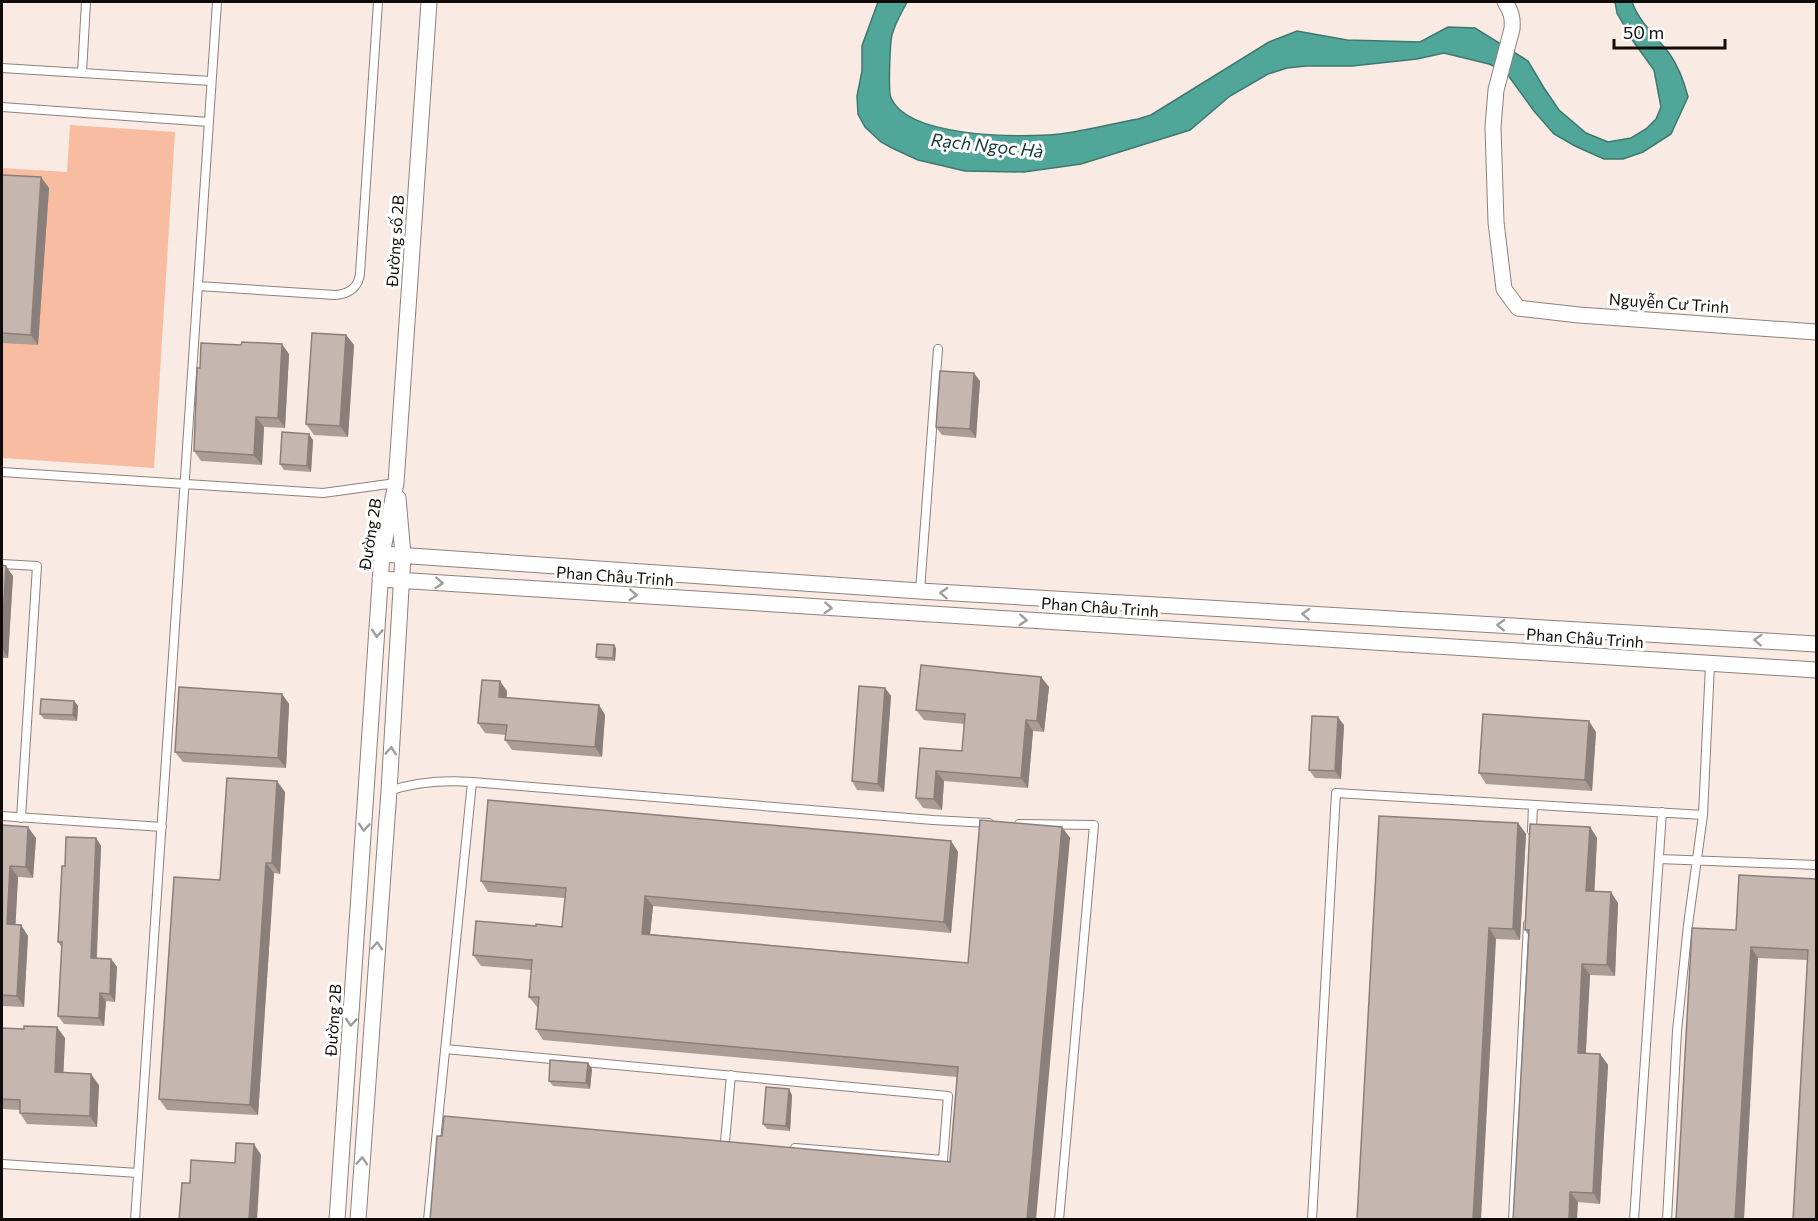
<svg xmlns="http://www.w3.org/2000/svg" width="1818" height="1221" font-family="Commissioner,sans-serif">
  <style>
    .green { fill: #f8bda0 }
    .water { fill: #50a699; stroke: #3d786e; stroke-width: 1.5 }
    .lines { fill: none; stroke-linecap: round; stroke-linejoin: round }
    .service-casing { stroke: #8e817a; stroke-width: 10 }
    .minor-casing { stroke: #8e817a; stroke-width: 17 }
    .service { stroke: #fff; stroke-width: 8 }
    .minor { stroke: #fff; stroke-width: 15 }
    .wall { fill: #a99d96 }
    .shaded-wall { fill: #8a7f7a }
    .building { fill: #c5b6af; stroke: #8a7f7a; stroke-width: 1.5 }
    .oneway { stroke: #9f9d9d }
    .labels { text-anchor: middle; stroke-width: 6; stroke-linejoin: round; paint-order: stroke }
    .street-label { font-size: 16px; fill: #100b09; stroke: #fff }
    .water-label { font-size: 18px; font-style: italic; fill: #123b35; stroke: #fff }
  </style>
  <rect width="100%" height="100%" fill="#f9eae3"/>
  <!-- green -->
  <path class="green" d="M70 125 175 132 154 468 2 458V168L67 172Z"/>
  <!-- water -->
  <path class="water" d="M878 2H907C902 12 895 23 892 35 890 42 888 93 891 98 908 137 1012 137 1049 135 1079 133 1109 124 1138 119L1151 115 1269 42 1297 31 1347 40 1420 42 1448 27 1475 28 1528 61 1544 88 1559 110 1586 133 1608 142 1631 138 1646 129 1656 119 1661 107 1654 70 1633 41 1617 13 1615 2H1632C1639 22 1656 36 1669 53 1678 66 1684 81 1688 97L1671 134 1643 152 1623 159H1604L1575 146 1554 134 1534 111 1505 71 1489 64 1444 53 1417 59 1352 66H1306L1287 68 1268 74 1230 96 1190 130 1081 164 1024 172 965 171 918 160 892 148 881 142 865 127 858 114 857 96 862 71V46Z"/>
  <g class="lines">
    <!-- service casing -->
    <g class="service-casing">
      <path id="service" d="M2 68 211 81
        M82 73 86 2
        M2 107 209 122
        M198 286 335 295C349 294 359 287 360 273L378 2
        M2 472 323 493 396 483
        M2 564 37 566 21 818
        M920 591 938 349
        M389 791C416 782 443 780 472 782
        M2 816 162 827
        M1019 824 1094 825 1059 1220
        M1532 831 1533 805
        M1659 859 1816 865
        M445 1049 948 1096 943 1160 795 1148
        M725 1142 731 1075
        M2 1164 138 1173
        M135 1220 217 2
        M428 1220 472 782 933 820 989 823
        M1312 1220 1336 793 1703 815
        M1513 1220 1528 924
        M1634 1220 1662 812
        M1667 1220 1677 1031 1688 925 1703 815 1710 664"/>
    </g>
    <!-- minor casing -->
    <g class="minor-casing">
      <path id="minor" d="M1505 2C1511 11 1513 17 1512 29L1496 90 1493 127 1496 222 1504 289 1518 308 1579 315 1816 332
        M382 554 920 591 1816 644
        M380 579 1816 670
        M337 1220 382 554 396 483 429 2
        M358 1220 389 791 403 555 398 498"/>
    </g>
    <!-- service -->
    <use href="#service" class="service"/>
    <!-- minor -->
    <use href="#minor" class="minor"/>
  </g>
  <!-- wall -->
  <path class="wall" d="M2 175 49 188 38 345 2 343Z
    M346 335 354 345 348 437 314 435 306 424Z
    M289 354 285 428 264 427 262 465 201 461 194 451 200 368Z
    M980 381 976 438 942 435 936 427Z
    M313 440 311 472 284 470 280 464Z
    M2 565 13 576 8 658H2Z
    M616 648 615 661 598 660 596 657Z
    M1041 677 1049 687 1044 732 1033 731 1028 788 944 781 942 810 923 808 916 798 920 748 962 751 964 724 924 720 916 710Z
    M885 688 891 696 884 792 857 790 852 781Z
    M507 691 506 698 599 705 605 715 602 757 512 750 505 740 506 735 485 733 478 723Z
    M282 694 289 704 286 768 183 762 175 752Z
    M74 701 78 706 77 721 44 719 40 714Z
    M1344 725 1341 779 1315 778 1309 770Z
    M1596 732 1592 791 1486 784 1479 773Z
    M285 792 280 874 274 873 258 1115 167 1110 159 1099 220 880Z
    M1518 823 1526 834 1520 940 1496 939 1357 1220Z
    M2 825 36 838 33 878 18 877 15 925H21L28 936 24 1007 2 1006Z
    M1062 827 1070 838 950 1162 957 1077 543 1040 536 1029 538 1008 537 1007 529 997 532 970 481 966 473 955 536 926 562 927 565 898 488 892 481 881 951 841 958 852 951 933 653 906 650 934 968 963Z
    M1590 827 1597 838 1594 891 1618 903 1615 976 1590 975 1586 1053 1600 1054 1608 1065 1600 1204 1578 1202 1513 1220 1528 935 1525 930Z
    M96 838 101 846 97 958 111 959 117 967 115 1002 106 1001 104 1026 64 1024 58 1016 62 948 58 942 65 866Z
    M1816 879 1807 960 1758 958 1736 930Z
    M2 1028 65 1038 63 1073 99 1085 97 1127 27 1124 20 1113V1110L2 1109Z
    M588 1063 592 1069 590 1089 553 1086 549 1081Z
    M792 1095 790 1131 767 1129 763 1124Z"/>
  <!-- shaded-wall -->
  <path class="shaded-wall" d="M41 177 49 188 38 345 31 335Z
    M346 335 354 345 348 437 340 426Z
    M282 344 289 354 285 428 278 418Z
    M974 373 980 381 976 438 970 429Z
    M256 417 264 427 262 465 254 455Z
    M309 434 313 440 311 472 307 466Z
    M6 566 13 576 8 658 2 648Z
    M614 645 616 648 615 661 613 658Z
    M1041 677 1049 687 1044 732 1037 721Z
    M500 681 507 691 506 707 499 697Z
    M2 683 3 685 2 712Z
    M885 688 891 696 884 792 878 784Z
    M282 694 289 704 286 768 278 758Z
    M74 701 78 706 77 721 73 715Z
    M599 705 605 715 602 757 595 747Z
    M1338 717 1344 725 1341 779 1335 771Z
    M1026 720 1033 731 1028 788 1021 778Z
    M1589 721 1596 732 1592 791 1585 780Z
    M936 771 944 781 942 810 934 799Z
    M277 781 285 792 280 874 272 863Z
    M1518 823 1526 834 1520 940 1513 929Z
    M28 827 36 838 33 878 26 867Z
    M1062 827 1070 838 1036 1220H1027Z
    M1590 827 1597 838 1594 902 1586 891Z
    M96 838 101 846 96 966 91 958Z
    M951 841 958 852 951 933 944 922Z
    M266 863 274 873 258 1115 250 1105Z
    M10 866 18 877 15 935 7 924Z
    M1611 892 1618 903 1615 976 1607 965Z
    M645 896 653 906 649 945 642 934Z
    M21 925 28 936 24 1007 17 996Z
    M1489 928 1496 939 1481 1220H1473Z
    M1751 947 1758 958 1744 1220H1735Z
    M111 959 117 967 115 1002 110 994Z
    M1582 964 1590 975 1585 1064 1578 1053Z
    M100 993 106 1001 104 1026 99 1018Z
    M57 1027 65 1038 63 1083 55 1072Z
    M1600 1054 1608 1065 1600 1204 1593 1193Z
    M588 1063 592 1069 590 1089 586 1083Z
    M91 1074 99 1085 97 1127 90 1116Z
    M789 1089 792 1095 790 1131 786 1126Z
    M254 1144 261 1155 257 1220H249Z
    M1570 1192 1578 1202 1577 1220H1569Z"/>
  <!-- building -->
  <path class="building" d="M2 175 41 177 31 335 2 333Z
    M312 333 346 335 340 426 306 424Z
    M242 342 282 344 278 418 256 417 254 455 194 451 197 368H200L201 343 241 345Z
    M940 371 974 373 970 429 936 427Z
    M282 432 309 434 307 466 280 464Z
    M2 565 6 566 2 634Z
    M597 644 614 645 613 658 596 657Z
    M921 665 1041 677 1037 721 1026 720 1021 778 936 771 934 799 916 798 920 748 962 751 965 714 916 710Z
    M482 680 500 681 499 697 599 705 595 747 505 740 507 725 478 723Z
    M859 686 885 688 878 784 852 781Z
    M179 687 282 694 278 758 175 752Z
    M41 699 74 701 73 715 40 714Z
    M1483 714 1589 721 1585 780 1479 773Z
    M1312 716 1338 717 1335 771 1309 770Z
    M227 778 277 781 272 863H266L250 1105 159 1099 174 877 220 880Z
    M488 800 951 841 944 922 645 896 642 934 968 963 980 820 1062 827 1027 1220H430L437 1136H442L444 1116 950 1162 958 1067 536 1029 539 997H529L532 960 473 955 476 921 536 926V924L562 927 566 888 481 881Z
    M1379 816 1518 823 1513 929 1489 928 1473 1220H1357Z
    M1530 824 1590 827 1586 891 1611 892 1607 965 1582 964 1578 1053 1600 1054 1593 1193 1570 1192 1569 1220H1513L1529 930H1525Z
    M2 825 28 827 26 867 10 866 7 924 21 925 17 996 2 995Z
    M66 837 96 838 91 958 111 959 110 994 100 993 99 1018 58 1016 62 942H58L62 866H65Z
    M1739 875 1816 879V1220H1793L1808 950 1751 947 1735 1220H1676L1692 928 1736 930Z
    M24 1026 57 1027 55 1072 91 1074 90 1116 20 1113V1100L2 1099V1028L24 1029Z
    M550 1060 588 1063 586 1083 549 1081Z
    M766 1087 789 1089 786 1126 763 1124Z
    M236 1143 254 1144 249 1220H179L182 1183H190L191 1160 235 1163Z"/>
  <!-- one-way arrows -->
  <defs><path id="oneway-chevron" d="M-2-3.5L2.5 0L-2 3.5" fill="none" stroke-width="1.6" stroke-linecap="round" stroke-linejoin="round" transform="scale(1.5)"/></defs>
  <g class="oneway">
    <use href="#oneway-chevron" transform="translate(439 583) rotate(4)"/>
    <use href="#oneway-chevron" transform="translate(944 593) rotate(-177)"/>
    <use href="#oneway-chevron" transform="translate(633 595) rotate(4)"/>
    <use href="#oneway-chevron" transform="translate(828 608) rotate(4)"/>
    <use href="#oneway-chevron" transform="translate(1306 614) rotate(-177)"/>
    <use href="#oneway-chevron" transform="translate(1023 620) rotate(4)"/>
    <use href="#oneway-chevron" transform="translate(1501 625) rotate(-177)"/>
    <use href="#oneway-chevron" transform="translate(377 633) rotate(94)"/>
    <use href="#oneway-chevron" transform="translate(1758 640) rotate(-177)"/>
    <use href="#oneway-chevron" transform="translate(391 751) rotate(-86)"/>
    <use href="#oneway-chevron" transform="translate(364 827) rotate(94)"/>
    <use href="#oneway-chevron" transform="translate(377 946) rotate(-86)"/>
    <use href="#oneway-chevron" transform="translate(351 1022) rotate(94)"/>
    <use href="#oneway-chevron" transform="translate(362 1161) rotate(-86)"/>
  </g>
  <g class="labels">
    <!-- street labels -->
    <g class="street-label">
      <text transform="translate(395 241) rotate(-86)" y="6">Đường số 2B</text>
      <text transform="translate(1669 303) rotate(4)" y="6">Nguyễn Cư Trinh</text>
      <text transform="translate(370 534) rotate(-81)" y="6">Đường 2B</text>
      <text transform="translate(615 576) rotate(4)" y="6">Phan Châu Trinh</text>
      <text transform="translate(1100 607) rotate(4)" y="6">Phan Châu Trinh</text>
      <text transform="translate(1585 638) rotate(4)" y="6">Phan Châu Trinh</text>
      <text transform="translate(333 1020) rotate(-86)" y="6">Đường 2B</text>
    </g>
    <!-- water labels -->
    <g class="water-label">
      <text transform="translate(987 146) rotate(6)" y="6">Rạch Ngọc Hà</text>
    </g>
  </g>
  <!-- border -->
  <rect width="1818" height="1221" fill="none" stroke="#100b09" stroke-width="6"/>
  <!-- scale -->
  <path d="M1614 39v9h111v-9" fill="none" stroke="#100b09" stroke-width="3"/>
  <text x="1623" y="39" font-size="18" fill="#100b09" stroke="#ffffff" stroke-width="4.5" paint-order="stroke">50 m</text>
</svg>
